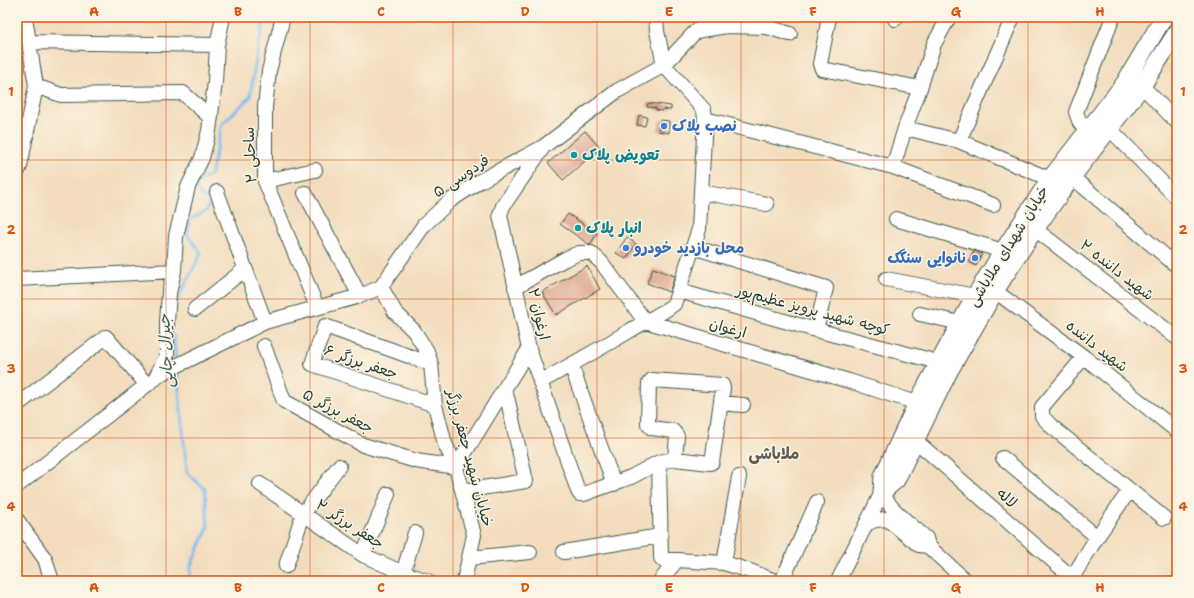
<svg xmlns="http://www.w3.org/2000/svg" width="1194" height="598" font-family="'Shantell Sans','Playpen Sans Arabic',sans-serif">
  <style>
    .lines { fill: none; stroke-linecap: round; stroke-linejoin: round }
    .stream { stroke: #7bbdf1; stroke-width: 3 }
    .building { fill: #da9e88 }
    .minor-casing { stroke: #3f5549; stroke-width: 16 }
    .major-casing { stroke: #3f5549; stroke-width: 19 }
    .minor { stroke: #fff; stroke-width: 14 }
    .major { stroke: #fff; stroke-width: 17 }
    .grid { fill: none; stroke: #d45610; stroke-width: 1; stroke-opacity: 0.55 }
    .shop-dot { fill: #3f7fe0; stroke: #fcf5e5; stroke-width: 1.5 }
    .culture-dot { fill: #0f9aa8; stroke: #fcf5e5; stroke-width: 1.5 }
    .labels { text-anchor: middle; stroke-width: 3; stroke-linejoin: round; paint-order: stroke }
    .shop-label { font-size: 15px; font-weight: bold; fill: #366cbe; stroke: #fcf5e5; text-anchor: start }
    .street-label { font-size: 15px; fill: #1f3d34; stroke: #fcf5e5 }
    .culture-label { font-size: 15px; font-weight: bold; fill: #0d838f; stroke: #fcf5e5; text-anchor: start }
    .water-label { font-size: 16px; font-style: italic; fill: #365d63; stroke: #fcf5e5 }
    .neighbourhood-label { font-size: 16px; font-weight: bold; fill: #605f51; stroke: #fcf5e5 }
    .neatline { fill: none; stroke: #d45610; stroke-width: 1.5 }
    .grid-label { font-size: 13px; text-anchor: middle; font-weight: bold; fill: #d45610 }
  </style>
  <rect width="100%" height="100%" fill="#fcf5e5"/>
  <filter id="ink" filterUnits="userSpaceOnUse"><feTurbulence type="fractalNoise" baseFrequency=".025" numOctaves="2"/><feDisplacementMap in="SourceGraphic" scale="8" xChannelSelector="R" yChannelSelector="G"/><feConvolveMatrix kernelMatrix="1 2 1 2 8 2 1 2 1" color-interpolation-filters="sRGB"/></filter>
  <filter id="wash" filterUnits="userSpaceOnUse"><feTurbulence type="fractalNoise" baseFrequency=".012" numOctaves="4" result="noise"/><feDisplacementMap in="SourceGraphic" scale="16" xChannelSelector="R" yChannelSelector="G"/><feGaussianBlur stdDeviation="0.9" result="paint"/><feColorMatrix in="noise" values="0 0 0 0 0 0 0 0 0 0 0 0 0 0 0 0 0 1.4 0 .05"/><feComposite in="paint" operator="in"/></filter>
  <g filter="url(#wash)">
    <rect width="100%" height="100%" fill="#f3ddbe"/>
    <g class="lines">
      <!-- stream -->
      <path class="stream" d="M174 307 201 253 187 234 191 219 206 211 211 200 201 196 195 184 211 174 222 124 250 97 257 53 265 17
        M174 336 176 362
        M177 369 187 473 205 489 208 528 191 565 190 581"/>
    </g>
    <g id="blocks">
      <!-- building -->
      <path class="building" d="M648 103 671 106V110L663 109 662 111 656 110V108L647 107Z
        M639 115 647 117 645 126 637 125Z
        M660 120 669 121V133L658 131Z
        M585 131 600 148 563 180 548 163Z
        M568 214 597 233 590 245 560 224Z
        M627 237 636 244 626 259 616 253Z
        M974 251 982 254 976 266 969 262Z
        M587 266 600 289 556 315 542 292Z
        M653 268 675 276 669 292 647 283Z"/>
    </g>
  </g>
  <g filter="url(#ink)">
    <use href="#blocks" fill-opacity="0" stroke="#3f5549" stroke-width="1"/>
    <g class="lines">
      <!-- minor casing -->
      <g class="minor-casing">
        <path id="minor" d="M283 17 269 71 265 107V181L317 307
          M656 17 657 31 664 65 704 110 705 119 893 167 993 205
          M829 17 820 64 822 69 920 88
          M895 19 896 17
          M696 31 727 26 767 27 790 34
          M29 42 217 45
          M36 86 61 95 183 93 211 118
          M1142 86 1177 122
          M905 128 920 88 934 44 949 17
          M1110 129 1177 198
          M1088 132 1080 123 1076 112 1113 17
          M959 141 1013 17
          M542 149 503 206 500 215 529 349 578 491 580 494H584L631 477 659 462 661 558 663 560H677L724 563 750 571 775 581
          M893 167 905 128 959 141 1050 179
          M17 173 20 166 36 86 25 17
          M1072 177 1177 266
          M265 181 315 170
          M217 192 265 322
          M701 192 767 204
          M305 193 360 296
          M896 219 1003 251
          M1035 229 1177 338
          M693 247 826 288 816 330
          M17 279 174 271
          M886 279 975 296
          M381 287 395 312 414 331 427 351 431 364 435 405 445 444 456 467 474 535 464 581
          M515 287 565 259 579 253H591L601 262 645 321
          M679 291 816 330 938 362
          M995 291 1084 357 1177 431
          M195 309 245 269
          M920 314 960 323
          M645 321 849 381 917 403
          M264 346 284 401 363 445 416 461 456 467
          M1084 357 1042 407V416L1051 426 1164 518
          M431 364 325 326 312 364 435 405
          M571 365 614 484
          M155 379 167 355V322L169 293 174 271 176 236 188 187 202 158 209 131 215 82 217 45 223 17
          M540 382C571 365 601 348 631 330 645 321 661 315 674 304L699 229 705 119
          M721 403 743 405
          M17 405 106 337 147 385
          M916 441 1076 581
          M1003 458 1097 537 1129 491
          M659 462 675 459 710 463 712 462 723 388 722 385 652 380 649 383 648 424 652 428 673 431 677 436 675 459
          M456 467 529 349
          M260 484 363 555 403 573 428 581
          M17 486 162 373 265 322 360 296 381 287 424 225 451 200 480 181 543 147 617 91 664 65 696 31 712 17
          M463 491 526 481 508 401 504 389
          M882 492C890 511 911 524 926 538L928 546
          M17 520 45 559 52 581
          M866 524 875 520 887 519 919 545 928 546 966 581
          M564 552 660 536
          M363 555 388 494
          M469 558 530 552
          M724 563 739 477
          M286 566 303 514 339 466
          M403 573 415 533
          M1072 578 1097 537
          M660 581 677 560
          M782 581 817 502
          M838 581 882 492"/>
      </g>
      <!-- major casing -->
      <g class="major-casing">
        <path id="major" d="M882 492 883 476 917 403 975 296 1003 251 1050 179 1124 84 1164 17
          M882 492 896 480 948 373 995 291 1035 229 1072 177 1142 86 1177 32"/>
      </g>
      <!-- minor -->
      <use href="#minor" class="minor"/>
      <!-- major -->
      <use href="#major" class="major"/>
    </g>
  </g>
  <!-- grid -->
  <path class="grid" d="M166 17V581M310 17V581M453 17V581M597 17V581M741 17V581M884 17V581M1028 17V581M17 160H1177M17 299H1177M17 438H1177"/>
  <!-- markers -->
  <g class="shop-dot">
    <circle cx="664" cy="126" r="4"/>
    <circle cx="626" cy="248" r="4"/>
    <circle cx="975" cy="258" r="4"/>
  </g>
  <g class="culture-dot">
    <circle cx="574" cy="155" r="4"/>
    <circle cx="578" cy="228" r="4"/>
  </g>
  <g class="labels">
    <!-- shop labels -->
    <g class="shop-label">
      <text x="672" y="131">نصب پلاک</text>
      <text x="634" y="253">محل بازدید خودرو</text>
      <text x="967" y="263" text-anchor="end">نانوایی سنگک</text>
    </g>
    <!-- street labels -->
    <g class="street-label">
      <text transform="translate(250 155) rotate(-93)" y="5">ساحلی ۲</text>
      <text transform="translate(461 176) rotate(-34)" y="5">فردوسی ۵</text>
      <text transform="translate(1008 246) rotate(-58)" y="5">خیابان شهدای ملاباشی</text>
      <text transform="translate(1117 270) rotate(38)" y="5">شهید داننده ۲</text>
      <text transform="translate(813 310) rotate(15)" y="5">کوچه شهید پرویز عظیم‌پور</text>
      <text transform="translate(539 314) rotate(77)" y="5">ارغوان ۲</text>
      <text transform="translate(728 328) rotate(16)" y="5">ارغوان</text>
      <text transform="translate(1097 346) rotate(38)" y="5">شهید داننده</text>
      <text transform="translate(361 362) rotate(19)" y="5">جعفر برزگر ۶</text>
      <text transform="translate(338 411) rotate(28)" y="5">جعفر برزگر ۵</text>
      <text transform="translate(470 458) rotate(75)" y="5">خیابان شهید جعفر برزگر</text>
      <text transform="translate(1007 498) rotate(41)" y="5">لاله</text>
      <text transform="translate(350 524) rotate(33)" y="5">جعفر برزگر ۲</text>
    </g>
    <!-- culture labels -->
    <g class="culture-label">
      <text x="582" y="160">تعویض پلاک</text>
      <text x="586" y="233">انبار پلاک</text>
    </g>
    <!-- water labels -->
    <g class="water-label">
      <text transform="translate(165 351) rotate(-93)" y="6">جیرال چایی</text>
    </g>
    <!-- neighbourhood labels -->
    <g class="neighbourhood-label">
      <text x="774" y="459">ملاباشی</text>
    </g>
  </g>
  <!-- margin -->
  <rect width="1194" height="598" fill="none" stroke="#fcf5e5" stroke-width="44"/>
  <rect x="22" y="22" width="1150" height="554" class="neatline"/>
  <g class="grid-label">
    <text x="94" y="16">A</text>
    <text x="238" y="16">B</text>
    <text x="381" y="16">C</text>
    <text x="525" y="16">D</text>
    <text x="669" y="16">E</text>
    <text x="813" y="16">F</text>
    <text x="956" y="16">G</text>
    <text x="1100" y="16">H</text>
    <text x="11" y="96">1</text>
    <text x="1183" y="96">1</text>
    <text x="11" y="234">2</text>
    <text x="1183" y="234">2</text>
    <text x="11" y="373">3</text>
    <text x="1183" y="373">3</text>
    <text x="11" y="511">4</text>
    <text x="1183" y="511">4</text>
    <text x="94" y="592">A</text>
    <text x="238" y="592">B</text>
    <text x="381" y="592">C</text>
    <text x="525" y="592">D</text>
    <text x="669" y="592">E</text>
    <text x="813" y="592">F</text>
    <text x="956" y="592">G</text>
    <text x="1100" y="592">H</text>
  </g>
</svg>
